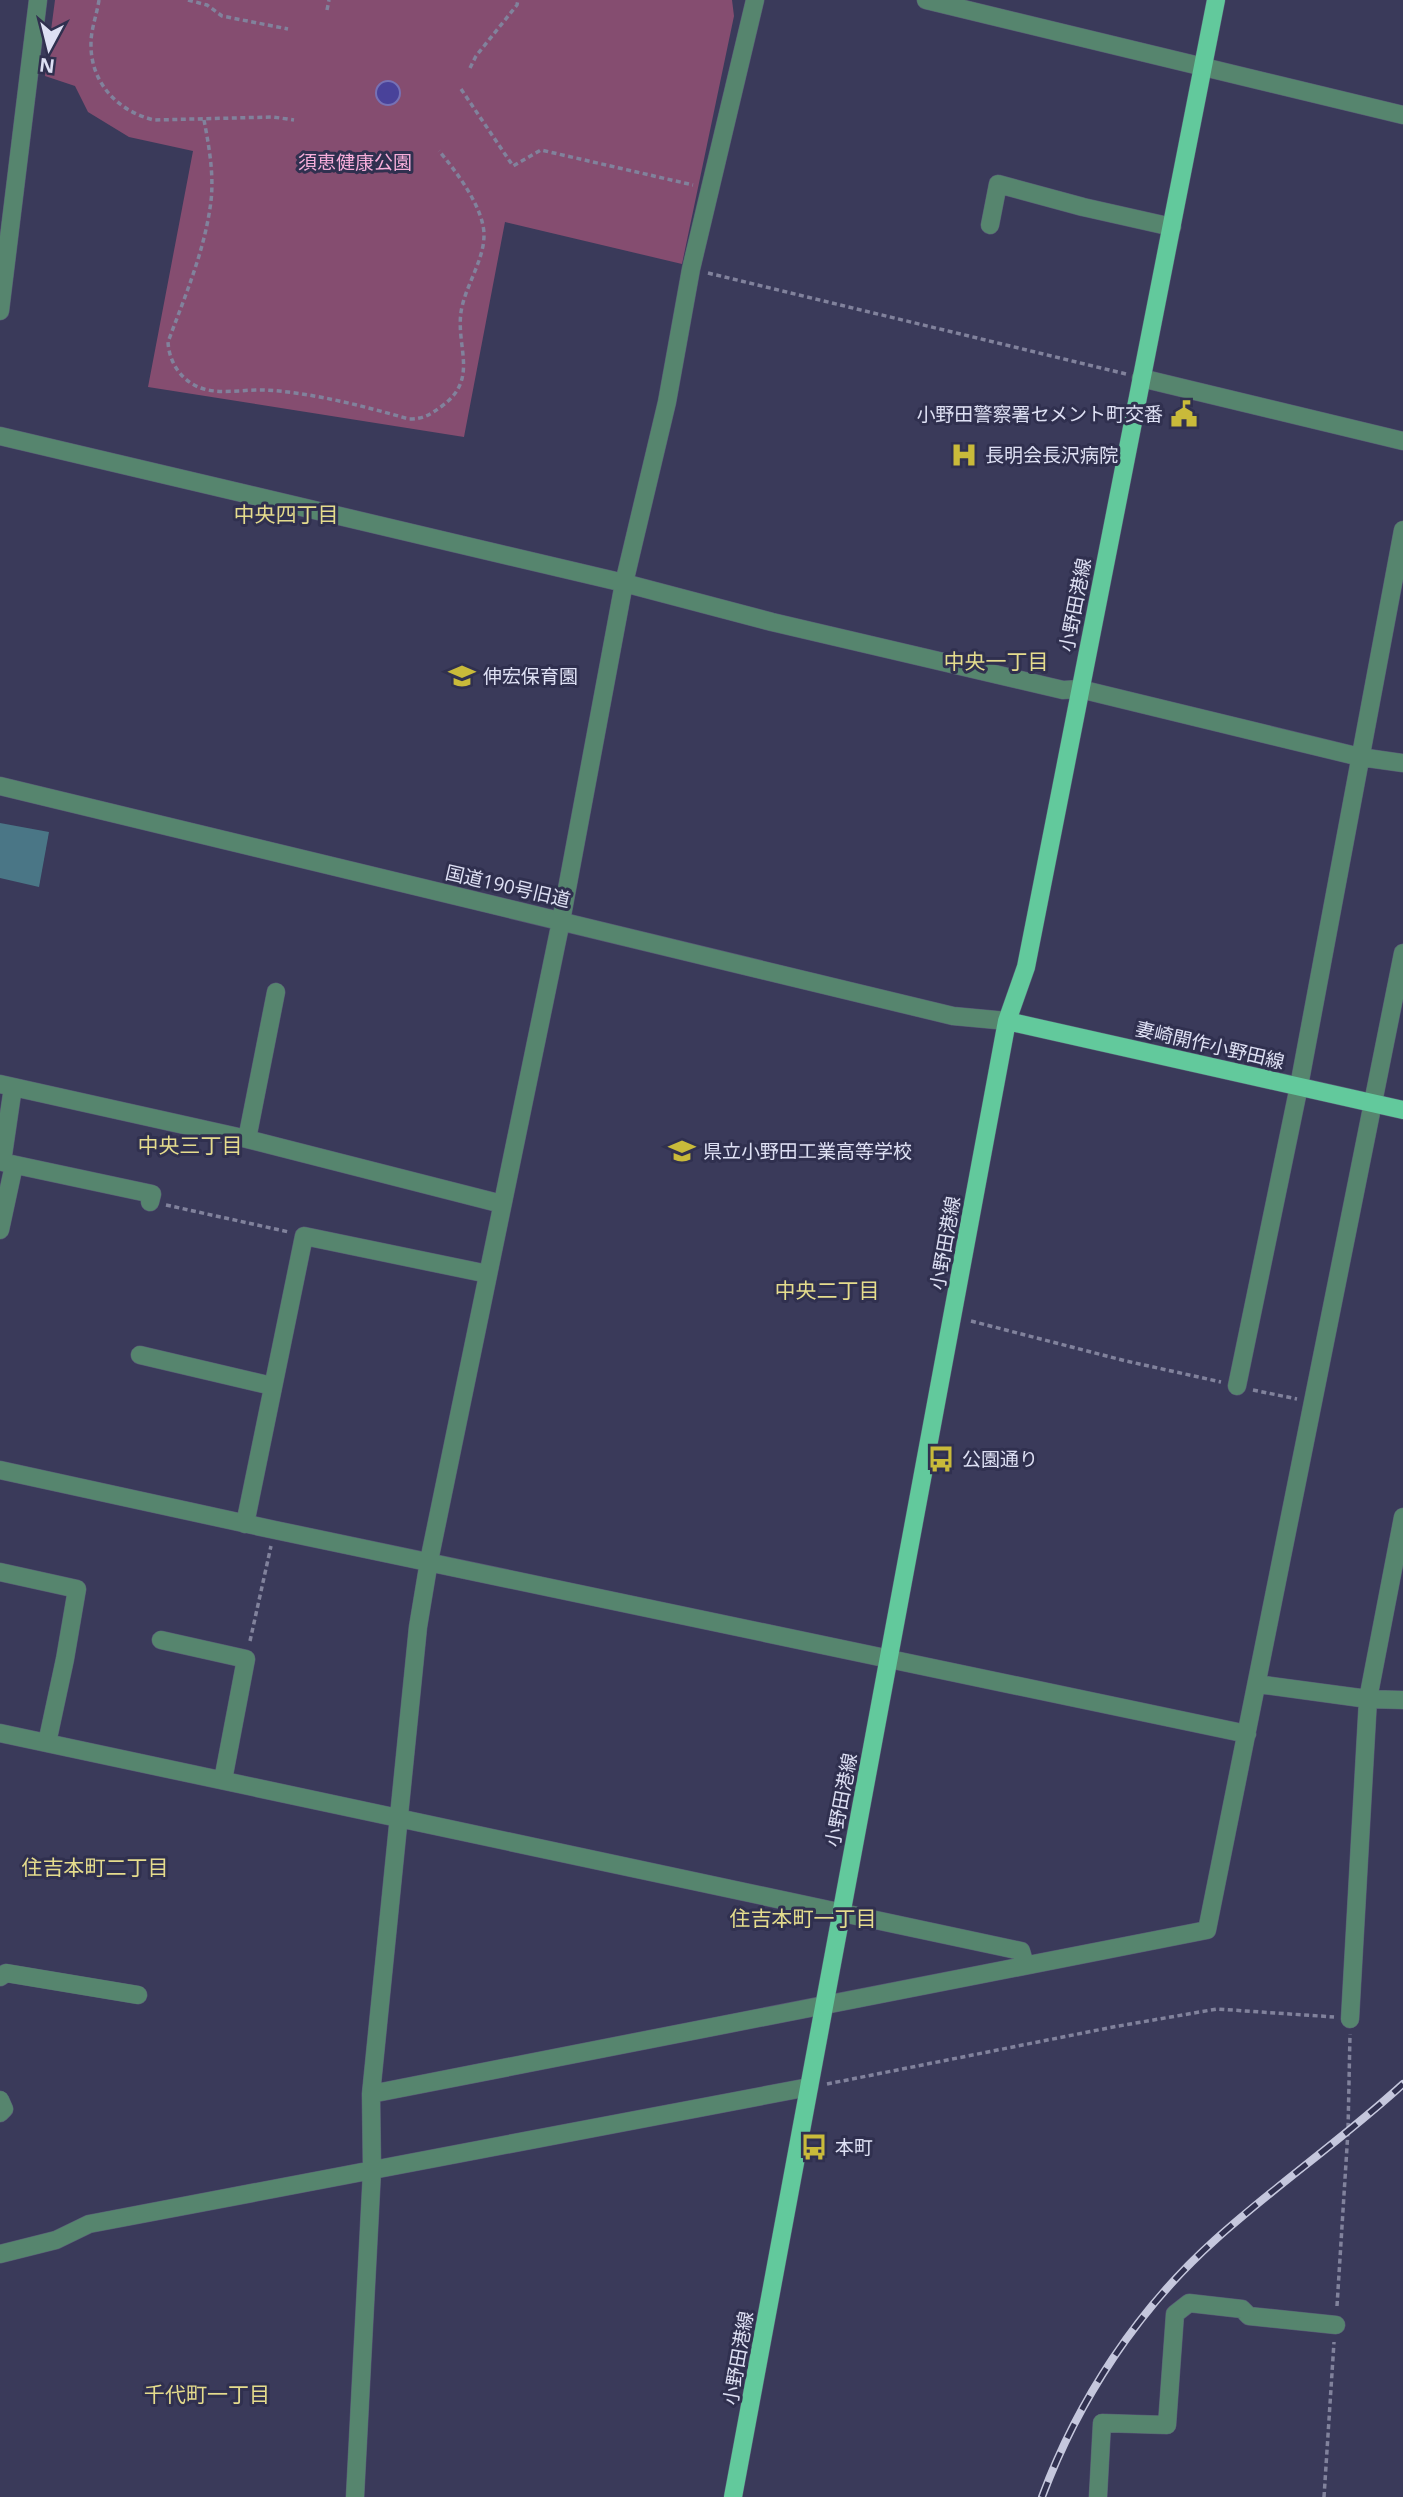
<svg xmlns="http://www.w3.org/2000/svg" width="1403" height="2497" font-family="'Open Sans','Noto Sans JP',sans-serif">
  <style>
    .green { fill: #854d70 }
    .water { fill: #49429a; stroke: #7671b5; stroke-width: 2 }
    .building { fill: #4a7686 }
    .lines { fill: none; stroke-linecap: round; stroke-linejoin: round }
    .minor-casing { stroke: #585876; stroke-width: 19 }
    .major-casing { stroke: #585876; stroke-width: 19 }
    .path { stroke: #81829c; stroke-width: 3.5; stroke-dasharray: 5 3.5; stroke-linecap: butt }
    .minor { stroke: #56856e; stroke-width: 18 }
    .major { stroke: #62c99c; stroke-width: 18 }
    .rail-casing { stroke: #c5c7dd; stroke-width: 8 }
    .rail { stroke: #30304f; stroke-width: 5; stroke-dasharray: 16; stroke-linecap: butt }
    .labels { text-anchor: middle; stroke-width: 6; stroke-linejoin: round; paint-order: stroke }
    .park-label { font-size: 19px; fill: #f7aeda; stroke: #30304f }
    .poi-label { font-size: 19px; fill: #dee0f4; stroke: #30304f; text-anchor: start }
    .street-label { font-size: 19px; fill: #dee0f4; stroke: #30304f }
    .neighbourhood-label { font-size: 21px; fill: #e5dc8d; stroke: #30304f }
  </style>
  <rect width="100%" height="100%" fill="#3a3a5a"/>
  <!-- green -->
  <path class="green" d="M55 0H732L734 16 682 264 505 222 464 437 148 387 193 151 129 137 88 112 75 86 45 76Z"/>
  <!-- water -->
  <path class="water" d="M376 93a12 12 0 1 1 24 0a12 12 0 1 1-24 0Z"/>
  <!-- building -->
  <path class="building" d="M0 823 49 832 39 887 0 878Z"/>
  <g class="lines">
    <!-- minor casing -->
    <g class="minor-casing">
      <path id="minor" d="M926 0 1403 115
        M990 225 998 184 1083 207 1172 227
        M0 311 38 0
        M1141 378 1403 441
        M0 436 624 583 772 622 1063 690 1080 689 1360 757 1403 763
        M0 786 953 1016 1007 1021
        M0 1084 247 1139 502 1204
        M13 1087 2 1162 152 1194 150 1202
        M247 1139 276 992
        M0 1230 14 1165
        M140 1355 272 1386
        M1237 1386 1299 1086 1403 530
        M0 1470 275 1530 1247 1734
        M245 1524 304 1236 488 1274
        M0 1572 77 1589 65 1659 47 1743
        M161 1640 246 1659 223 1780
        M1257 1684 1368 1699 1403 1700
        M0 1733 1021 1951 1025 1965
        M0 1977 6 1973 138 1995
        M1350 2019 1368 1699 1403 1517
        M371 2094 1207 1930 1403 953
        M0 2100 4 2109 0 2113
        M0 2254 56 2240 89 2224 809 2087
        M355 2497 372 2171 371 2094 418 1627 429 1561 561 921 624 583 667 402 691 269 755 0
        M1098 2497 1102 2423 1167 2425 1175 2314 1189 2303 1242 2309 1249 2316 1336 2325"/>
    </g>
    <!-- major casing -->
    <g class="major-casing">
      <path id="major" d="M1007 1021 1403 1110
        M733 2497 1007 1021 1026 967 1216 0"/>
    </g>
    <!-- path -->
    <path class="path" d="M99 0C97 14 91 29 91 43 90 82 117 111 154 120L273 117 294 120
      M188 0 207 5 222 16 288 29
      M327 10 329 0
      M470 68 476 56 517 5 518 0
      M461 89 513 166 541 150 693 185
      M204 120C209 146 214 174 211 201 205 250 185 296 168 342 169 362 181 381 201 388 220 395 245 389 266 390 314 393 363 406 409 419 424 419 431 414 442 406 479 379 456 348 461 312 465 286 484 261 484 235 484 208 456 171 439 151
      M708 273 1126 374
      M166 1205 289 1232
      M971 1321 1126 1361 1221 1382
      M1253 1390 1297 1399
      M250 1641 271 1546
      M827 2084 1113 2027 1217 2009 1334 2017
      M1337 2306 1348 2131 1350 2034
      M1324 2497 1334 2342"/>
    <!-- minor -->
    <use href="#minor" class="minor"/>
    <!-- major -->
    <use href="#major" class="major"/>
    <!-- rail casing -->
    <g class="rail-casing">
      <path id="rail" d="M1042 2497C1078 2400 1138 2309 1215 2240 1276 2185 1343 2139 1403 2084"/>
    </g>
    <!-- rail -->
    <use href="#rail" class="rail"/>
  </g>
  <!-- icons -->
  <defs>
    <g id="civic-bare" transform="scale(2.1)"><path d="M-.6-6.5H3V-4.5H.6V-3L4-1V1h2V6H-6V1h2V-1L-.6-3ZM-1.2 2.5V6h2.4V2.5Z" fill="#c9ba3a" stroke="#30304f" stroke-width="2.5" paint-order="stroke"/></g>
    <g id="hospital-bare" transform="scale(2.1)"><path d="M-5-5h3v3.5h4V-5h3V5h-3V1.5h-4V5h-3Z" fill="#c9ba3a" stroke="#30304f" stroke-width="2.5" paint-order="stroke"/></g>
    <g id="school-bare" transform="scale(2.1)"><path d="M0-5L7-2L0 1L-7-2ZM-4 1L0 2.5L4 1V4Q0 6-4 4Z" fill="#c9ba3a" stroke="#30304f" stroke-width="2.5" paint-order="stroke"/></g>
    <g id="bus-bare" transform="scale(2.1)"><path d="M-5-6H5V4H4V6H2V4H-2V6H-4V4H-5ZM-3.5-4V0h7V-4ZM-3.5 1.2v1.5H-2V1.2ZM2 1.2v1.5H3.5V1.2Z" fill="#c9ba3a" stroke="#30304f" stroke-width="2.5" paint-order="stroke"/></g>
  </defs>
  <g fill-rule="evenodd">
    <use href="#civic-bare" x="1184" y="414"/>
    <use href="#hospital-bare" x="964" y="455"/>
    <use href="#school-bare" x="462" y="676"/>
    <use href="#school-bare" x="682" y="1151"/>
    <use href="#bus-bare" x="941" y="1459"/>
    <use href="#bus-bare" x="814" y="2147"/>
  </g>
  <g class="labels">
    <!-- park labels -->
    <g class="park-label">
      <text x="355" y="169">須恵健康公園</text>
    </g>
    <!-- poi labels -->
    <g class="poi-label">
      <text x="1163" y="421" text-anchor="end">小野田警察署セメント町交番</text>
      <text x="985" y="462">長明会長沢病院</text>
      <text x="483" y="683">伸宏保育園</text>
      <text x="703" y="1158">県立小野田工業高等学校</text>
      <text x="962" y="1466">公園通り</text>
      <text x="835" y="2154">本町</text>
    </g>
    <!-- street labels -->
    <g class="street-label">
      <text transform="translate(1075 605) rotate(-79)" y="7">小野田港線</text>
      <text transform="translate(508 886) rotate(13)" y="7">国道190号旧道</text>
      <text transform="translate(1210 1045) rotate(13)" y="7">妻崎開作小野田線</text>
      <text transform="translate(945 1243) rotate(-80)" y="7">小野田港線</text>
      <text transform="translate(841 1800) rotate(-79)" y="7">小野田港線</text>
      <text transform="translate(738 2358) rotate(-80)" y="7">小野田港線</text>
    </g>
    <!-- neighbourhood labels -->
    <g class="neighbourhood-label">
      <text x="286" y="522">中央四丁目</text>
      <text x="996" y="669">中央一丁目</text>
      <text x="190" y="1153">中央三丁目</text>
      <text x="827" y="1298">中央二丁目</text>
      <text x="95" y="1875">住吉本町二丁目</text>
      <text x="803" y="1926">住吉本町一丁目</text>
      <text x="207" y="2402">千代町一丁目</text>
    </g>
  </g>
  <!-- north arrow -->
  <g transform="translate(49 49) rotate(187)" stroke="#30304f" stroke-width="5" paint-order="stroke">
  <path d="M0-5L12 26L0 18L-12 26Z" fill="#dee0f4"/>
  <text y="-10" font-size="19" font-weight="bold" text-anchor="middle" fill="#dee0f4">N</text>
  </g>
</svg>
